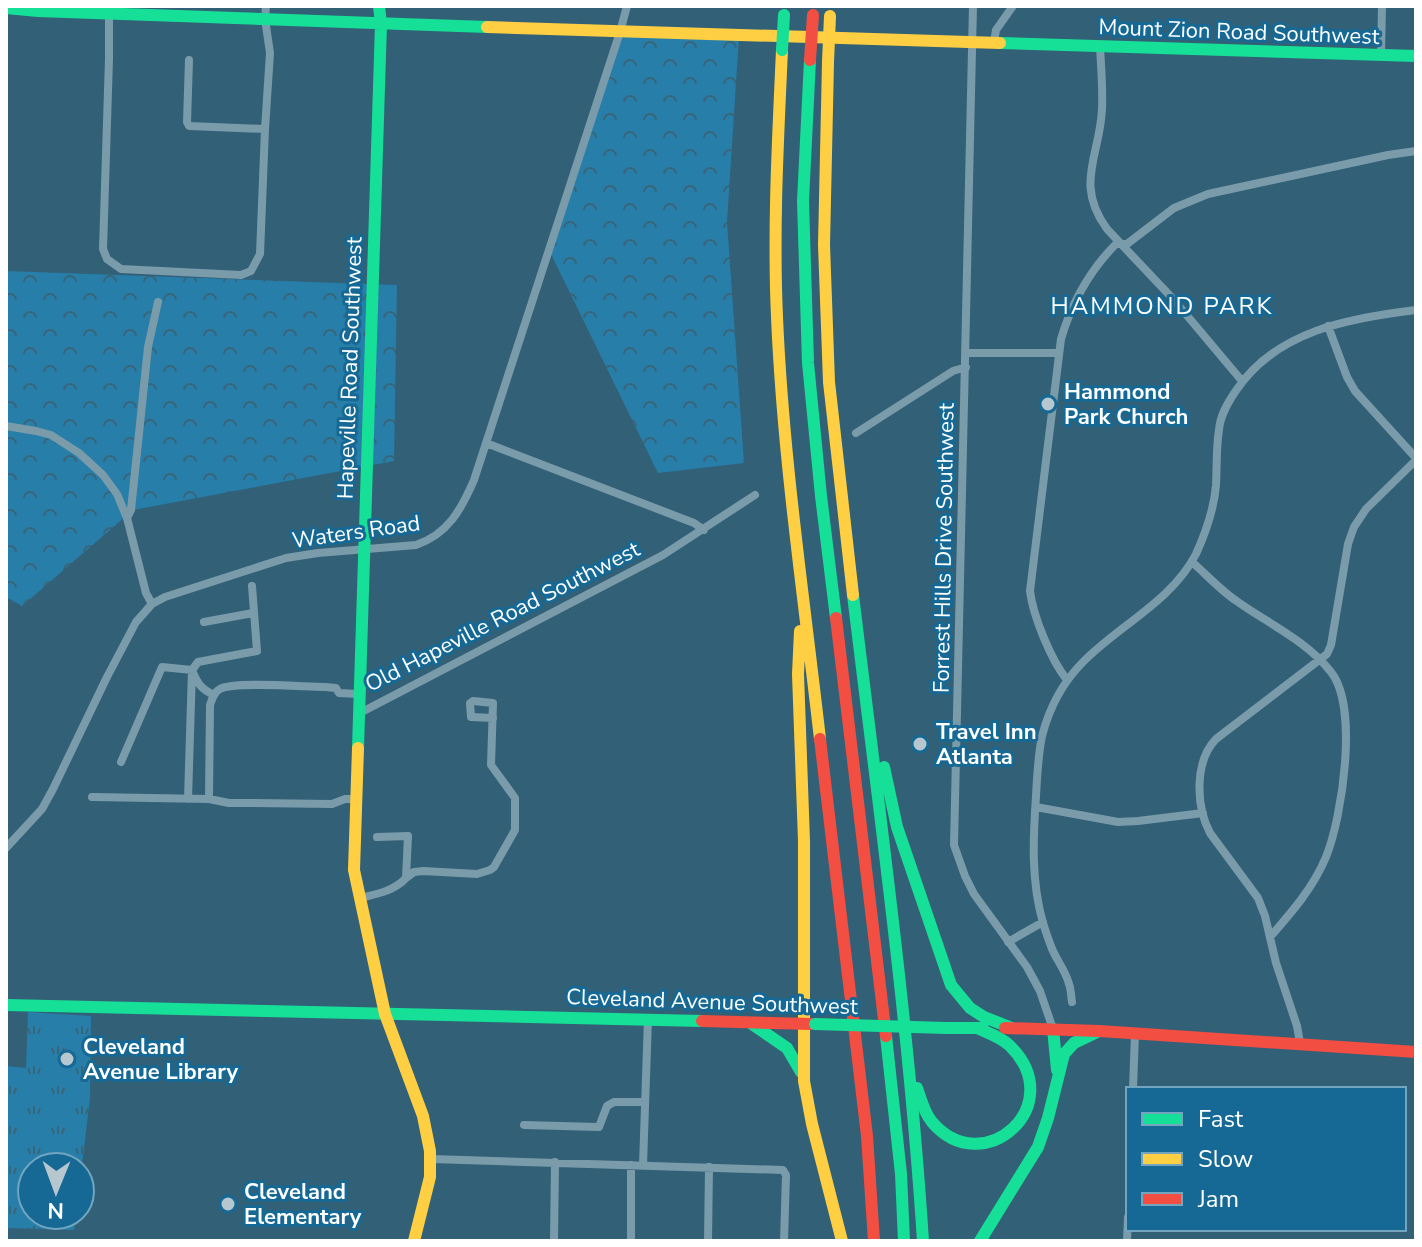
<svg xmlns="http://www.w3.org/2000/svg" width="1422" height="1247" font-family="'Nunito Sans',sans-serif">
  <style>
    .forest { fill: url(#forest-crowns) }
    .park { fill: url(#park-tufts) }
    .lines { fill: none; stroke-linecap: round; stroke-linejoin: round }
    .street { stroke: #7a9baa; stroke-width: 8 }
    .fast { stroke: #16e098; stroke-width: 12 }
    .slow { stroke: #ffcf43; stroke-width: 12 }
    .jam { stroke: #f24e42; stroke-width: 12 }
    .fast-bridge { stroke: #16e098; stroke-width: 12 }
    .slow-bridge { stroke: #ffcf43; stroke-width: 12 }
    .jam-bridge { stroke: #f24e42; stroke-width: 12 }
    .poi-dot { fill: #b7c7cf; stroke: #156994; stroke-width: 3 }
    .labels { text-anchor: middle; stroke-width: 6; stroke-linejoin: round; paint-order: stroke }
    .street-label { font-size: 22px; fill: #fff; stroke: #156994 }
    .poi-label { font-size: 22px; font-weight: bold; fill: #fff; stroke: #156994; text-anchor: start }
    .neighbourhood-label { font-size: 24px; letter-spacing: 2px; fill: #fff; stroke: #156994 }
  </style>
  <defs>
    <pattern id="forest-crowns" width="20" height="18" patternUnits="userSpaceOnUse" patternTransform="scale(2)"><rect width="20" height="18" fill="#267ea9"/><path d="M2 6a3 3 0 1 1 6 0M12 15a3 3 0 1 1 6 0" fill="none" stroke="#39657a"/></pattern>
    <pattern id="park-tufts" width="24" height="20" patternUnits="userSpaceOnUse" patternTransform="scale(2)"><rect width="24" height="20" fill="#267ea9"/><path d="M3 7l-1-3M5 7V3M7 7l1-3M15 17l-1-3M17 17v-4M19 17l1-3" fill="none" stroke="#39657a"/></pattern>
  </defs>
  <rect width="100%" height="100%" fill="#326077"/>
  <!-- forest -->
  <path class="forest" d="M623 30 739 36 727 222 744 463 658 473 548 248Z
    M6 271 397 285 394 461 133 510 22 606 6 597Z"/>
  <!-- park -->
  <path class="park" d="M28 1012 91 1016 90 1098 80 1181V1167H32V1215H76L74 1230 6 1228V1066L26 1068Z"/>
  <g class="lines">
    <!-- street -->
    <path class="street" d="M973 6 954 845 965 876 974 894 1027 967 1040 991 1053 1029
      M109 14V59L103 249 107 259 121 269 241 275 251 271 260 254 265 129 270 53 265 19 266 6
      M994 42 996 30 1013 6
      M1100 46C1101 67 1103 88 1102 109 1100 156 1074 184 1107 229L1174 300 1242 381
      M1381 55 1382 6
      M189 60 187 122 189 126 265 129
      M1328 326 1347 377 1355 391 1416 458
      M966 353H1059
      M6 426 36 431 51 435 79 453 103 475 117 494 127 518 146 593 152 604
      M856 433 953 371 966 367
      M486 443 694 523 704 530
      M127 518 131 510 148 347 158 302
      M1192 562C1207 575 1221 591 1238 602 1269 624 1307 641 1331 672 1359 707 1342 818 1326 857 1313 888 1292 912 1270 937
      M204 622 253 613
      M1067 680C1051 660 1033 616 1030 591L1061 339C1072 302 1089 271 1116 244H1127L1174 208 1208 194 1388 155 1416 151
      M358 714 663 555 755 495
      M121 762 162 667 192 670C197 683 201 689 214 695
      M92 797 209 799 229 803H249L332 804 345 799H356
      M188 799 192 670 198 662 257 651 252 586
      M209 799 210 705C212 699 214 692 220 689 234 681 305 687 325 687L336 688 339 693 358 694
      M1036 807 1118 822 1138 821 1203 813
      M6 848 42 809 53 789 107 677 136 622 152 604 165 597 286 558 318 553 416 545C448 534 461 510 474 480L620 32 627 6
      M406 878 414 872 423 871 477 874 490 870 494 867 515 830V798L491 765 493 703 473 701 470 703 471 717 493 718
      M360 898C377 894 394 891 406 878L408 836 377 837
      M1008 942 1043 922
      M1072 1002C1071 996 1071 989 1069 984 1066 972 1058 962 1053 951 1049 942 1046 932 1043 923 1031 881 1033 839 1036 796 1037 776 1038 756 1042 736 1049 709 1063 682 1083 662 1118 626 1172 601 1196 554 1206 532 1214 510 1216 485 1217 467 1216 448 1219 430 1220 416 1227 404 1235 392 1275 331 1349 318 1416 310
      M1300 1043 1297 1026 1276 963 1265 916 1258 898 1210 833C1196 806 1194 762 1216 739L1327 654 1331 645 1348 544 1354 527 1366 509 1416 460
      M1133 1089 1135 1033
      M524 1125 599 1127 607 1106 614 1102H645
      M431 1159 783 1170 786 1175 784 1241
      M643 1165 648 1019
      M554 1241 555 1162
      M631 1241V1165
      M708 1241 709 1167
      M1127 1241 1128 1217"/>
    <!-- fast -->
    <path class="fast" d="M6 8 38 11 487 27
      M1000 43 1416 56
      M810 60 803 201 808 363 821 496 836 618
      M853 595C879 810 909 1025 923 1241
      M358 748 381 24 379 6
      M884 767 897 827 951 985 970 1008 984 1017 1012 1028
      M6 1005 702 1021
      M752 1024 787 1048 801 1072
      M946 1028H983
      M1053 1029 1057 1070
      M886 1036 901 1174 904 1241
      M917 1088C921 1099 924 1113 932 1122 983 1182 1070 1105 1010 1046 1001 1037 988 1033 977 1028
      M980 1241 1038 1147 1048 1118 1064 1054 1074 1043 1099 1031"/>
    <!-- slow -->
    <path class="slow" d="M487 27 1000 43
      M782 50C778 139 773 228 777 317 783 458 804 598 820 739
      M828 62 824 245 829 382 853 595
      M800 631 798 674 804 841V1081L812 1124 842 1241
      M358 748 354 870 385 1014 423 1116 430 1151V1177L414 1241"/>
    <!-- jam -->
    <path class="jam" d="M836 618 886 1036
      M820 739 867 1136 874 1241
      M702 1021 811 1024
      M1005 1028 1099 1031 1416 1052"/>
    <!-- fast-bridge -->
    <path class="fast-bridge" d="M782 50 784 15
      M815 1024 946 1028"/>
    <!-- slow-bridge -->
    <path class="slow-bridge" d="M828 62 830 16"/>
    <!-- jam-bridge -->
    <path class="jam-bridge" d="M810 60 813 15"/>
  </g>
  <!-- markers -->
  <g class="poi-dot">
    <circle cx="1048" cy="404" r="8"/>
    <circle cx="920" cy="744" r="8"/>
    <circle cx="67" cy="1059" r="8"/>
    <circle cx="228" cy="1204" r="8"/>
  </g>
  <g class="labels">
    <!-- street labels -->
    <g class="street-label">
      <text transform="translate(1239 31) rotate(2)" y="8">Mount Zion Road Southwest</text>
      <text transform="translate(349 368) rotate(-88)" y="8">Hapeville Road Southwest</text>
      <text transform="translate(356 531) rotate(-8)" y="8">Waters Road</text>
      <text transform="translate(943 548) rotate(-89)" y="8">Forrest Hills Drive Southwest</text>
      <text transform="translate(502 616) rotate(-27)" y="8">Old Hapeville Road Southwest</text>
      <text transform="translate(712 1001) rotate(2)" y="8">Cleveland Avenue Southwest</text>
    </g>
    <!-- poi labels -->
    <g class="poi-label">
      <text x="1064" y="399">Hammond<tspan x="1064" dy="25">Park Church</tspan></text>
      <text x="936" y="739">Travel Inn<tspan x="936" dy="25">Atlanta</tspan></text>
      <text x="83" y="1054">Cleveland<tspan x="83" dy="25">Avenue Library</tspan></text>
      <text x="244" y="1199">Cleveland<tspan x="244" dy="25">Elementary</tspan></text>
    </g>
    <!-- neighbourhood labels -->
    <g class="neighbourhood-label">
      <text x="1162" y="314">HAMMOND PARK</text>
    </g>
  </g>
  <!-- border -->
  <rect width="1422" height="1247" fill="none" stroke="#ffffff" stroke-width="16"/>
  <!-- legend -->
  <rect x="1126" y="1087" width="280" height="144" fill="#156994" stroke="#73a5bf" stroke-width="2"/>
  <rect x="1142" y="1113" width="40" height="12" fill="#16e098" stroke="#73a5bf" stroke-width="2"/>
  <text x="1198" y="1127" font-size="24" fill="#ffffff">Fast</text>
  <rect x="1142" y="1153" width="40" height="12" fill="#ffcf43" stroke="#73a5bf" stroke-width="2"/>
  <text x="1198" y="1167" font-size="24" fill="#ffffff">Slow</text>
  <rect x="1142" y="1193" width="40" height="12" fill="#f24e42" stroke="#73a5bf" stroke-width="2"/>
  <text x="1198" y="1207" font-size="24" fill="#ffffff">Jam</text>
  <!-- north arrow -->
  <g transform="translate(56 1191) rotate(181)"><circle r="38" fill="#156994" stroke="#73a5bf" stroke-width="2"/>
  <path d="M0-6L14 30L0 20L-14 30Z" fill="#b7c7cf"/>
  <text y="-12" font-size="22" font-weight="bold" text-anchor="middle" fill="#ffffff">N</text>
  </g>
</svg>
